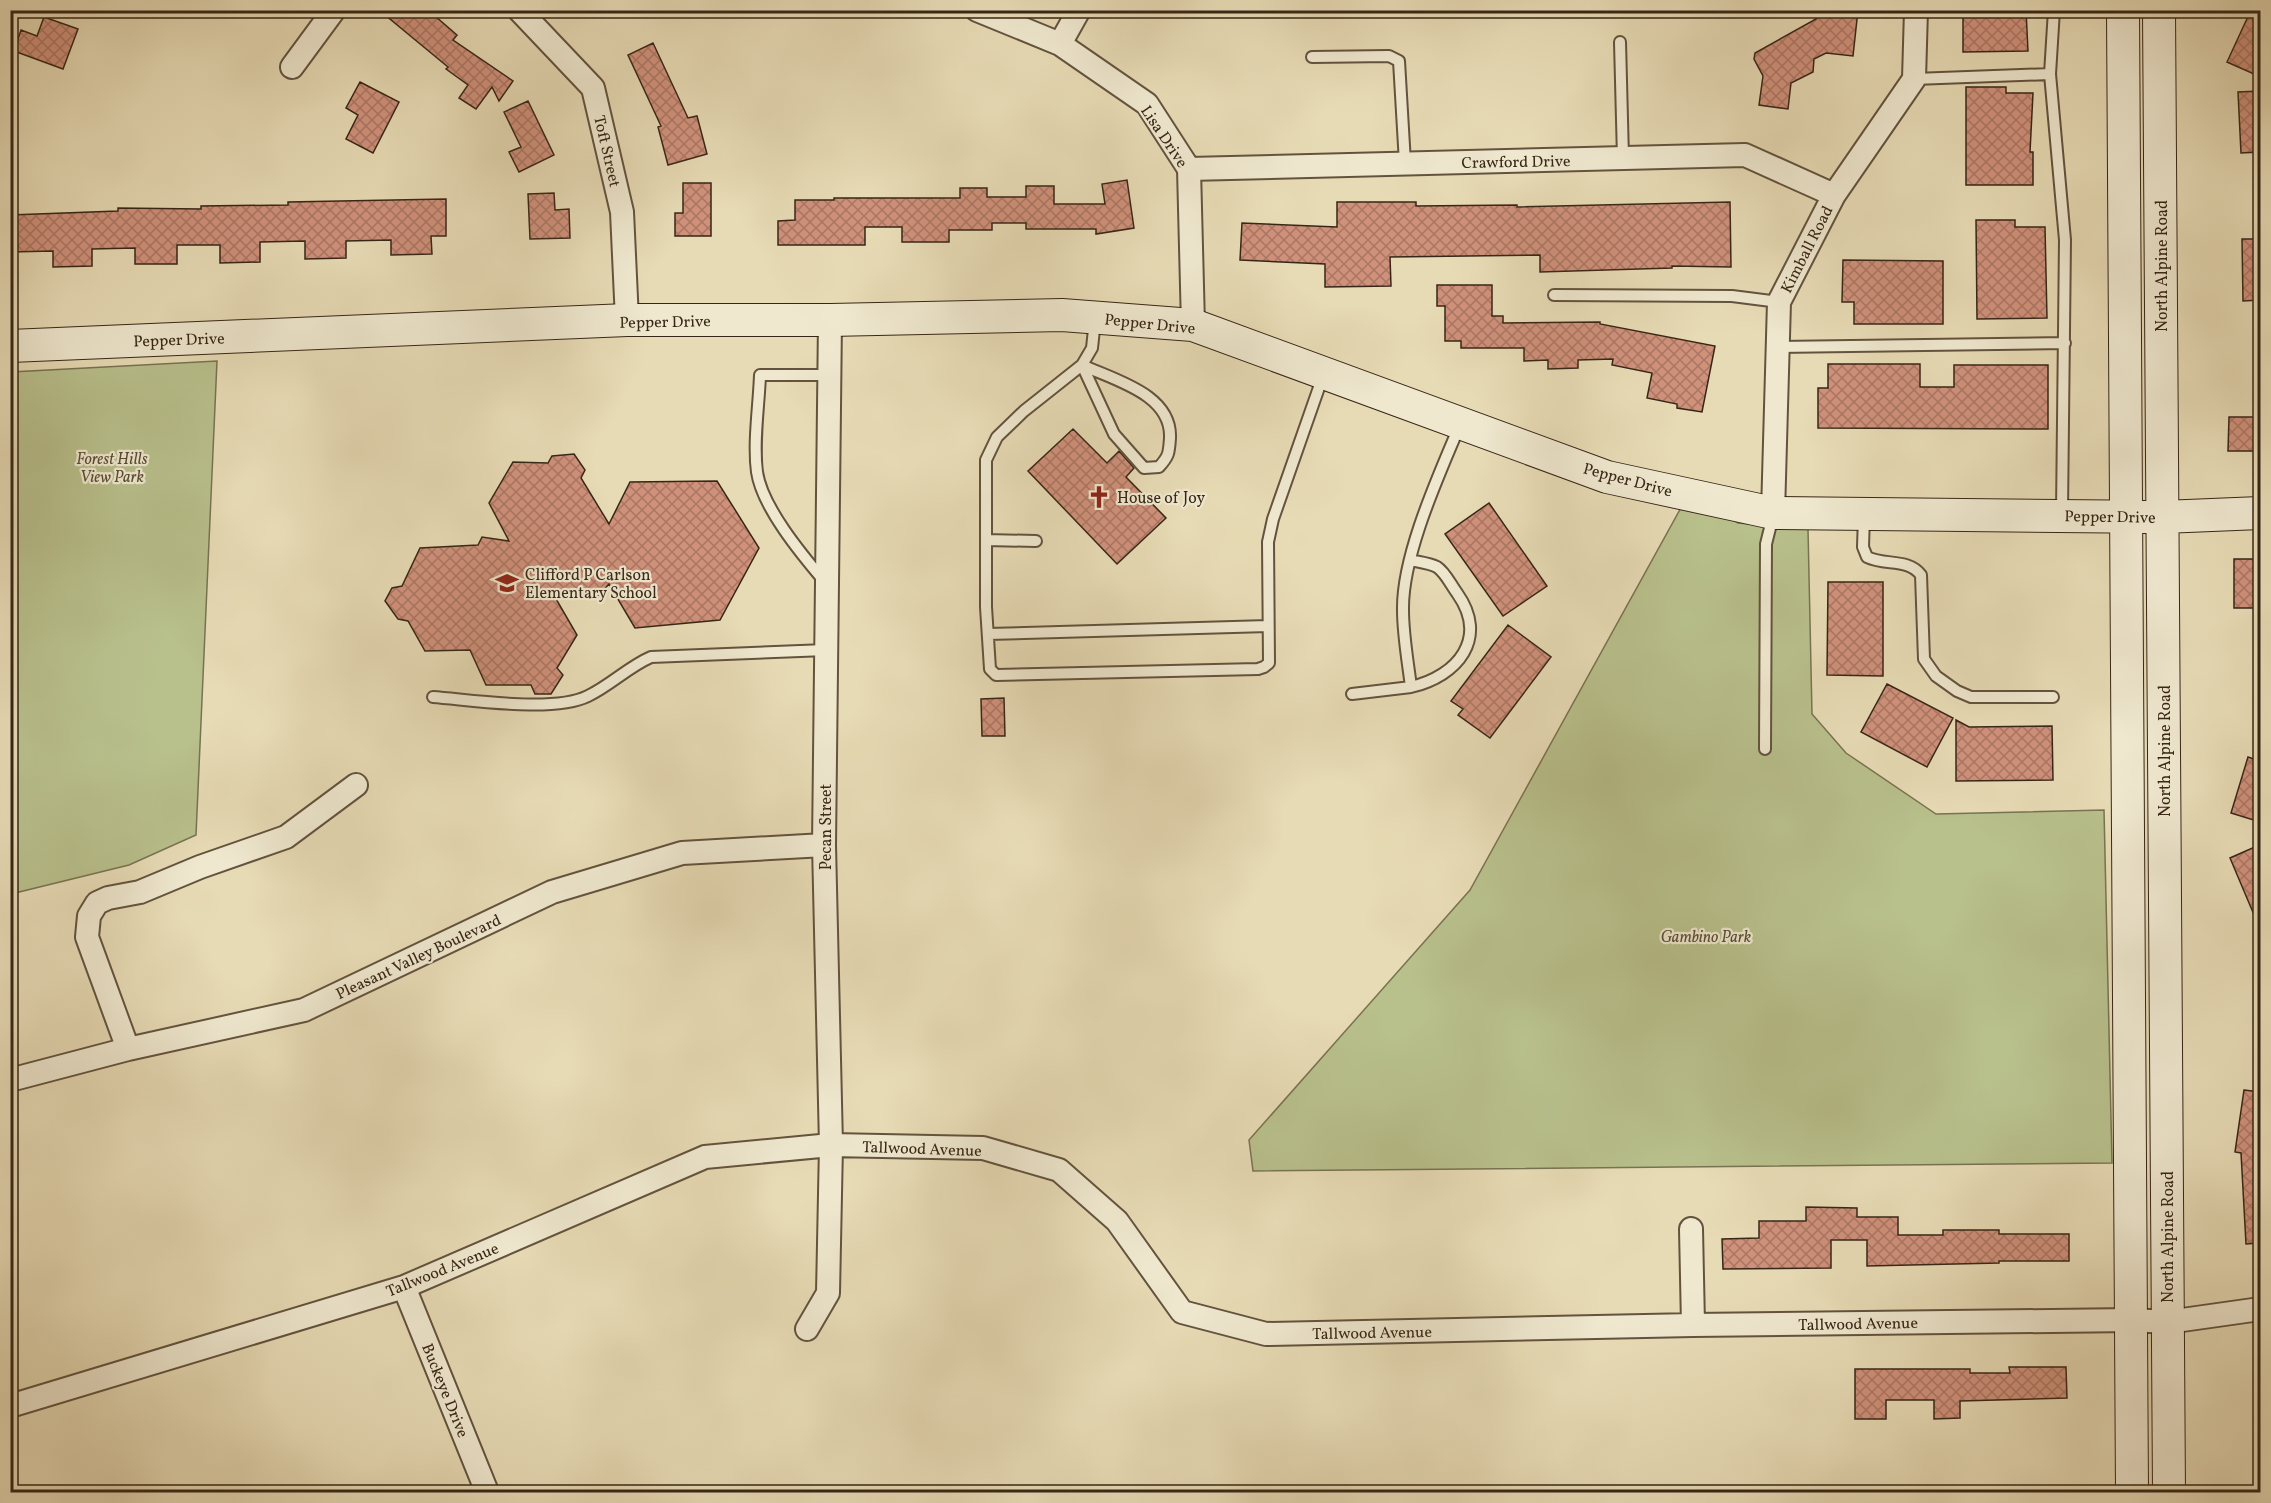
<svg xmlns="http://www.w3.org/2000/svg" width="2271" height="1503" font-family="Vollkorn,serif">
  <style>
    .park { fill: #b8c08c; stroke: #787352; stroke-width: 1.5 }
    .building { fill: url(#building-cross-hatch); stroke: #372617; stroke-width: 1.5 }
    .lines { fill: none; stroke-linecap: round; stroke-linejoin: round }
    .lane-casing { stroke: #63533e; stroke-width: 14 }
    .street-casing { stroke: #63533e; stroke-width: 26 }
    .secondary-casing { stroke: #372617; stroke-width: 34 }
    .lane { stroke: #efe8cf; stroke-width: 10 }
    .street { stroke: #efe8cf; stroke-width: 22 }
    .secondary { stroke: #efe8cf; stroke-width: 32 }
    .labels { text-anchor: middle; stroke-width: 4.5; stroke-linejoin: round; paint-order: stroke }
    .street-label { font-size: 16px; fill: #372617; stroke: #efe8cf }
    .park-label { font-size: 16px; font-style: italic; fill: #574c34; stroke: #efe8cf }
    .poi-label { font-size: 16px; fill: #372617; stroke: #efe8cf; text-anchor: start }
  </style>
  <defs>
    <pattern id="building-cross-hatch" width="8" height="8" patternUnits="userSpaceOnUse" patternTransform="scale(1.5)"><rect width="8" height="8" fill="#d0917b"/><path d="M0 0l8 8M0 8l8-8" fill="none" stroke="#aa7664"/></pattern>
  </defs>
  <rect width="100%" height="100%" fill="#e7dbb5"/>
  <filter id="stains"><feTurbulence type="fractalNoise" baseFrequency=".00333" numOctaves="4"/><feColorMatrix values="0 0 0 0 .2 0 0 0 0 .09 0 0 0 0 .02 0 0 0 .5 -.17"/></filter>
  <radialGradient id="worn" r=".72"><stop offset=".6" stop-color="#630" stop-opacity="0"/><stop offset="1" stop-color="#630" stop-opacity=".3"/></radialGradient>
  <!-- park -->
  <path class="park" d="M217 361 196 835 129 865 11 894V372Z
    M1688 495 1738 523 1808 529 1812 714 1846 753 1936 814 2104 810 2112 1163 1253 1171 1249 1140 1470 890Z"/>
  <!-- building -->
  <path class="building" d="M379 10H428L457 35 453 40 513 81 499 101 492 87 476 109 459 98 468 85 446 69 448 67Z
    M1817 10H1858L1853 56 1826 53 1814 59 1813 72 1791 83 1788 109 1759 105 1763 76 1754 59 1755 53 1816 19Z
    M1963 10H2026L2028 51 1963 52Z
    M2251 10H2260V59L2254 74 2227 62Z
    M44 17 78 29 63 69 14 51 21 30 37 36Z
    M653 43 688 118 697 116 707 154 668 165 658 127 661 126 628 55Z
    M360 82 399 102 373 153 346 139 358 115 346 108Z
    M1966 87H2006V93H2033L2030 152H2033V185H1966Z
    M2260 91V152L2241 153 2238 92Z
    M528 101 554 155 519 172 509 152 521 147 504 112Z
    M1127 180 1134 228 1096 234V229H1026V223H992V230H949V242H902V227H865V245H778V221L795 220V200H834V198H960V188H987V197H1026V186H1054V204H1105L1102 184Z
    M683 183H711V236H675V213H683Z
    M554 193 555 210 569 209 570 238 530 239 528 194Z
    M446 199V236H431L432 254 391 255V240L346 241V258L305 259V241L260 242V262L220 263V245H177V264H135V248L92 249V266L53 267V251L10 252V215L118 211V208L201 209V206L288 205V202Z
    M1337 202H1416V206L1517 205V207L1730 202 1731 267 1672 266V268L1540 272V255L1390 257 1391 286 1325 287V264L1240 260 1242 223 1337 227Z
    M1976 220H2015V227H2045L2047 318 1977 319Z
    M2242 239H2260V300L2243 301Z
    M1843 260 1943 261V324H1854V302H1842Z
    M1437 285H1492V316H1503V323L1600 322V324L1715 346 1702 412 1677 408V404L1647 398 1652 373 1612 365 1613 359 1578 360V368L1548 369V360L1524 361V348H1461V341H1445V306H1437Z
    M1828 364H1920V387H1954V365H2048V429L1818 428V388H1828Z
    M2229 417H2260V451H2228Z
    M1073 429 1107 463 1119 451 1134 468 1126 477 1166 518 1117 564 1028 471Z
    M574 454 585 470 581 478 609 524 630 482 717 481 759 548 720 620 635 628 609 584 599 595 552 592 577 635 557 668 563 675 551 694H535L531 685H486L470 650 425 651 408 621 398 619 385 601 392 588 402 586 420 548 478 545 482 537 509 541 489 503 513 462 548 463 552 456Z
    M1489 503 1547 586 1503 616 1445 534Z
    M2234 559H2260V608H2234Z
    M1828 582H1883V676L1827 675Z
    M1508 625 1551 657 1490 738 1458 715 1463 709 1451 701Z
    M1887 684 1953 718 1927 767 1861 732Z
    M1004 698 1005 736H982L981 699Z
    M1956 720 1969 727 2052 726 2053 780 1956 781Z
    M2248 757 2260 761V822L2231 813Z
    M2257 846 2260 855V929L2230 858Z
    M2244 1090 2260 1092V1152L2257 1174H2260V1243L2246 1244 2241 1153 2235 1152Z
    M1806 1207 1857 1208V1217H1898V1235H1943V1230H1999V1234H2069V1261H1999V1263L1867 1266V1240H1831V1268L1723 1269 1722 1239 1759 1238V1221H1806Z
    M2009 1367H2066L2067 1398 1960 1401V1418L1934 1419V1400H1886V1419H1855V1369H1970V1373H2010Z"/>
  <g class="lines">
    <!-- lane casing -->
    <g class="lane-casing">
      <path id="lane" d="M1620 42 1623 158
        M1312 57 1389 56 1399 61 1405 163
        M2050 74 2054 10
        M1914 79 2050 74 2065 240 2062 512
        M1554 295 1732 296 1779 302
        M1095 320 1092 348 1082 365 1024 411 997 437 986 460V607L990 669 996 675 1258 669 1264 667 1269 663 1268 542 1273 519 1323 376
        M1777 347 2065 343
        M1082 365C1114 380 1172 394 1170 438 1169 453 1169 456 1159 467L1144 468 1114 434Z
        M1864 516 1863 547 1867 557C1885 566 1908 558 1921 575L1924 659 1936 676 1957 691 1971 697H2053
        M986 540 1036 541
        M1410 560C1418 562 1429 563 1437 567 1445 572 1451 585 1457 593 1489 638 1458 676 1411 687 1408 662 1403 636 1403 610 1402 556 1438 477 1459 427
        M825 582C802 555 762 507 757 472 753 442 759 405 760 375H829
        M988 634 1268 626
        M1352 694 1411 687
        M433 697C473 700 554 713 588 696 611 685 628 667 651 657L826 650
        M1765 749 1766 544 1773 516"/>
    </g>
    <!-- street casing -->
    <g class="street-casing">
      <path id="street" d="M519 10 593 88 622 212 627 320
        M977 10 1060 44 1147 104 1189 169 1193 325
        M1060 44 1079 10
        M292 67 334 10
        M1189 169 1745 155 1834 195
        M1773 513 1779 302 1834 195 1914 79 1916 10
        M128 1049 87 937 89 916 97 903 108 898 140 892 200 867 286 837 356 785
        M10 1080 128 1049 304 1010 552 892 682 853 824 845
        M1691 1229 1693 1325
        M404 1287 487 1492
        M807 1329 828 1293 831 1145 824 845 830 320
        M10 1406 404 1287 705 1157 831 1145 983 1148 1059 1170 1117 1221 1182 1312 1266 1334 1693 1325 2131 1320 2168 1322 2260 1309"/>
    </g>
    <!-- secondary casing -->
    <g class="secondary-casing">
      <path id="secondary" d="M2123 10 2132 1492
        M2159 10 2169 1492
        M10 346 627 320H830L1062 315 1193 325 1607 477 1773 513 2163 517 2260 513"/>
    </g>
    <!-- lane -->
    <use href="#lane" class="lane"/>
    <!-- street -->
    <use href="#street" class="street"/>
    <!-- secondary -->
    <use href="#secondary" class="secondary"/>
  </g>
  <!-- icons -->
  <defs>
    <g id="church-bare" transform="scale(1.8)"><path d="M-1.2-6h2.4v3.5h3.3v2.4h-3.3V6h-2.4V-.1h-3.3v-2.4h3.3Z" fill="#8f2418" stroke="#efe8cf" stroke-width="2.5" paint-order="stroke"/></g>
    <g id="school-bare" transform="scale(1.8)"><path d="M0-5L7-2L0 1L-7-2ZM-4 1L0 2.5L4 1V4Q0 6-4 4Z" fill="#8f2418" stroke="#efe8cf" stroke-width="2.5" paint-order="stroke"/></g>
  </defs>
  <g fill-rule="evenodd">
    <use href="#church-bare" x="1099" y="497"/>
    <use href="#school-bare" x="507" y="583"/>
  </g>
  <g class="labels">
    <!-- street labels -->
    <g class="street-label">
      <text transform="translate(1165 136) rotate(56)" y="6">Lisa Drive</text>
      <text transform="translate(608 151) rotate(77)" y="6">Toft Street</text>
      <text transform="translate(1516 161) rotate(-1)" y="6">Crawford Drive</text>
      <text transform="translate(1806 249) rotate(-63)" y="6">Kimball Road</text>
      <text transform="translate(2161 266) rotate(-90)" y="6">North Alpine Road</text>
      <text transform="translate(665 321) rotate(-1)" y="6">Pepper Drive</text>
      <text transform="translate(1150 323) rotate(6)" y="6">Pepper Drive</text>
      <text transform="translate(179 339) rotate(-2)" y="6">Pepper Drive</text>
      <text transform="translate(1628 479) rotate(15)" y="6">Pepper Drive</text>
      <text transform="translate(2110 516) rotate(1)" y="6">Pepper Drive</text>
      <text transform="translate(2164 751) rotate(-90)" y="6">North Alpine Road</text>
      <text transform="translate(825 827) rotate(-90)" y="6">Pecan Street</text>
      <text transform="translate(418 956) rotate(-25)" y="6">Pleasant Valley Boulevard</text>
      <text transform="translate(922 1148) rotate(2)" y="6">Tallwood Avenue</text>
      <text transform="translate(2167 1237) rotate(-90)" y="6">North Alpine Road</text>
      <text transform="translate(442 1269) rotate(-22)" y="6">Tallwood Avenue</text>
      <text transform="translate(1858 1323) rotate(-1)" y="6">Tallwood Avenue</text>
      <text transform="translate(1372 1332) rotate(-1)" y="6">Tallwood Avenue</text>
      <text transform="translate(446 1390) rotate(68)" y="6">Buckeye Drive</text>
    </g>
    <!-- park labels -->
    <g class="park-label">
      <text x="112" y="464">Forest Hills<tspan x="112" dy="18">View Park</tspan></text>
      <text x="1706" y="942">Gambino Park</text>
    </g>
    <!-- poi labels -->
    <g class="poi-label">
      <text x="1117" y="503">House of Joy</text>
      <text x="525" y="580">Clifford P Carlson<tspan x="525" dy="18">Elementary School</tspan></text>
    </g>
  </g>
  <!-- margin -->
  <rect width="2271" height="1503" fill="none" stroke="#e7dbb5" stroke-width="36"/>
  <rect x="12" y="12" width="2247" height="1479" fill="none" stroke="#372617" stroke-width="3"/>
  <rect x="18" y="18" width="2235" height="1467" fill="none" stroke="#372617" stroke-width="1.5"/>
  <rect width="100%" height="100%" filter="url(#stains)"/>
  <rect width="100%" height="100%" fill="url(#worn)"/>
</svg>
